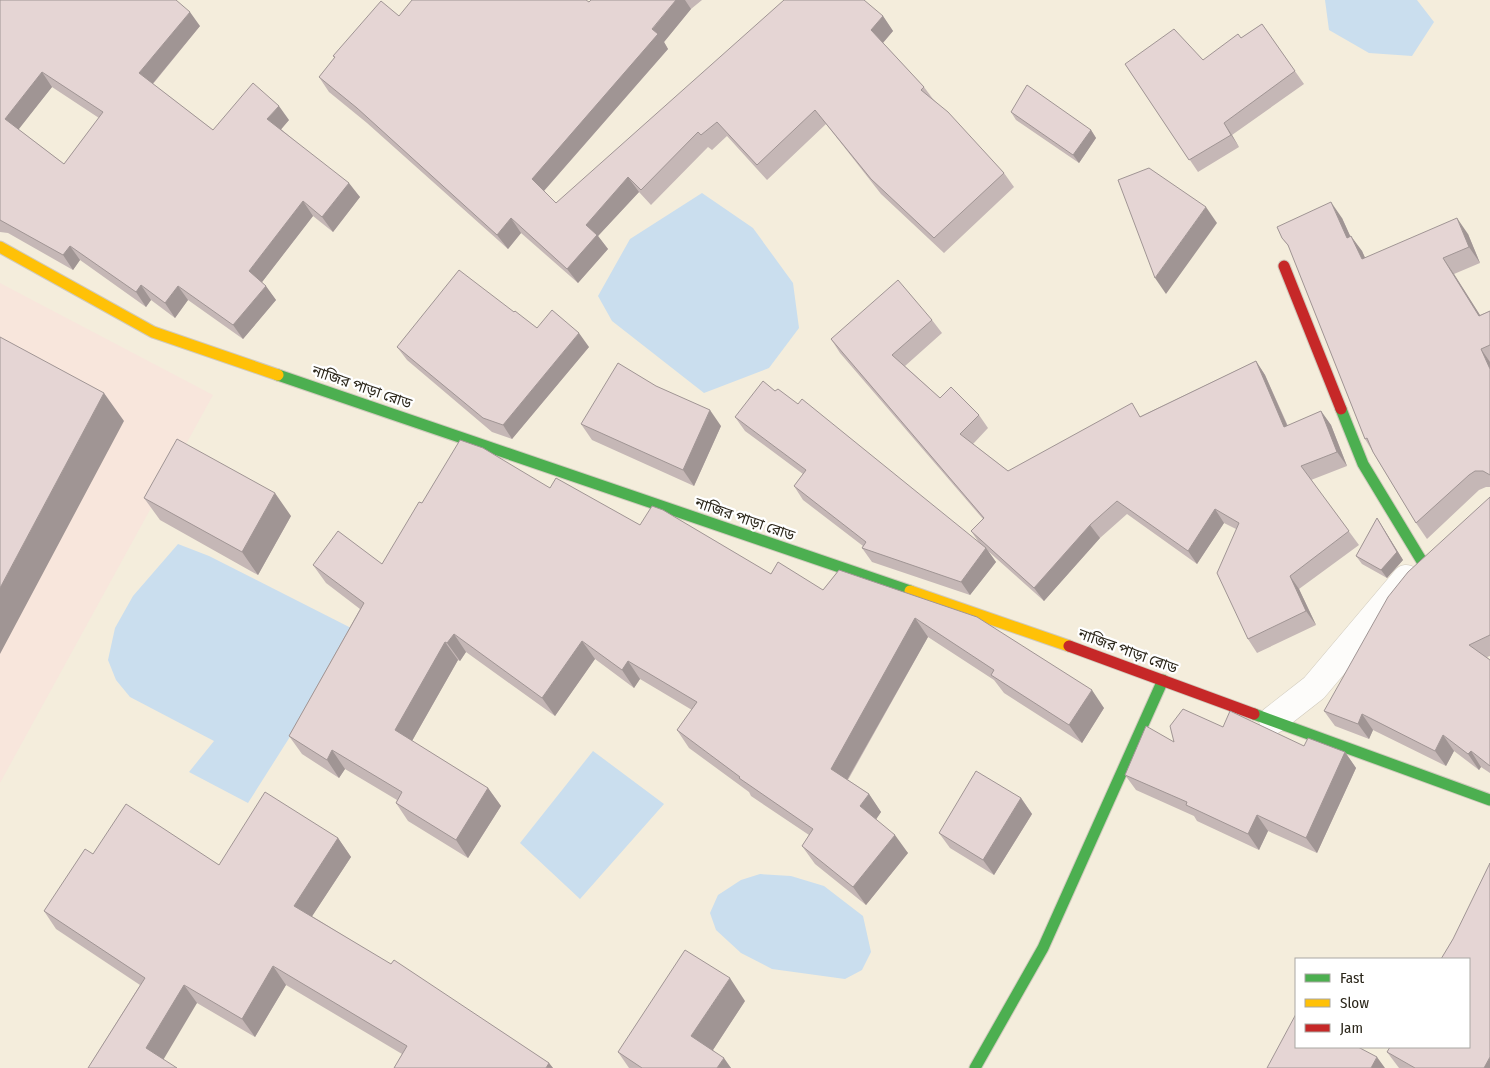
<svg xmlns="http://www.w3.org/2000/svg" width="1490" height="1068" font-family="'Fira Sans Condensed','Noto Sans Bengali',sans-serif">
  <style>
    .industrial { fill: #f8e6dc }
    .water { fill: #cadeee }
    .lines { fill: none; stroke-linecap: round; stroke-linejoin: round }
    .street-casing { stroke: #d0cabd; stroke-width: 29 }
    .fast-casing { stroke: #d0cabd; stroke-width: 13 }
    .slow-casing { stroke: #d0cabd; stroke-width: 13 }
    .jam-casing { stroke: #d0cabd; stroke-width: 13 }
    .street { stroke: #fdfcfa; stroke-width: 28 }
    .fast { stroke: #4caf50; stroke-width: 11 }
    .slow { stroke: #ffc107; stroke-width: 11 }
    .jam { stroke: #c62828; stroke-width: 11 }
    .wall { fill: #c5b7b6; fill-rule: evenodd }
    .shaded-wall { fill: #a09594 }
    .building { fill: #e5d5d4; stroke: #a09594; fill-rule: evenodd }
    .labels { text-anchor: middle; stroke-width: 4.5; stroke-linejoin: round; paint-order: stroke }
    .street-label { font-size: 15px; fill: #2b261a; stroke: #fff }
  </style>
  <rect width="100%" height="100%" fill="#f4eddc"/>
  <!-- industrial -->
  <path class="industrial" d="M0 283 213 395 0 783Z"/>
  <!-- water -->
  <path class="water" d="M1325 0H1417L1434 22 1412 56 1369 53 1329 30Z
    M702 193 753 228 793 283 799 328 769 368 704 393 612 321 598 296 630 239Z
    M178 544 209 556 357 631 248 803 189 772 214 741 130 697 116 680 108 660 115 628 133 596Z
    M593 751 664 804 580 899 520 843Z
    M760 874 791 876 824 886 863 916 871 952 862 970 845 979 772 969 741 953 716 930 710 913 718 895 741 880Z"/>
  <g class="lines">
    <!-- street casing -->
    <g class="street-casing">
      <path id="street" d="M1273 720 1314 688 1406 579"/>
    </g>
    <!-- fast casing -->
    <g class="fast-casing">
      <path id="fast" d="M278 375 910 591
        M1341 409 1363 464 1423 563
        M1254 714 1490 800
        M975 1068 1043 948 1163 680"/>
    </g>
    <!-- slow casing -->
    <g class="slow-casing">
      <path id="slow" d="M0 247 153 332 278 375
        M910 591 1069 646"/>
    </g>
    <!-- jam casing -->
    <g class="jam-casing">
      <path id="jam" d="M1284 266 1341 409
        M1069 646 1254 714"/>
    </g>
    <!-- street -->
    <use href="#street" class="street"/>
    <!-- fast -->
    <use href="#fast" class="fast"/>
    <!-- slow -->
    <use href="#slow" class="slow"/>
    <!-- jam -->
    <use href="#jam" class="jam"/>
  </g>
  <!-- wall -->
  <path class="wall" d="M0 0 200 26 153 84 213 130 289 120 281 129 360 197 333 232 313 216 262 282 276 300 243 339 188 300 175 318 151 300 146 307 80 260 73 270 8 233 0 232ZM52 87 99 118 64 164 18 129Z
    M591 0H702L691 9 664 42 668 49 544 191 556 203 883 16 893 31 883 43 924 87 933 99 1004 173 1014 187 944 253 881 194 826 124 767 180 727 136 712 150 708 147 651 205 639 192 598 236 608 249 578 283 521 233 508 249 367 123 329 92 319 77 335 58 333 56 399 16 589 2Z
    M1262 24 1304 84 1232 135 1239 147 1198 172 1125 64 1203 60 1241 38Z
    M1011 112 1091 130 1096 138 1079 163 1016 120Z
    M1342 218 1350 236 1362 251 1365 258 1468 234 1480 263 1454 274 1480 315 1490 311V487H1486L1479 490 1427 539 1416 523 1365 439 1289 247 1282 238Z
    M514 312 537 328 589 347 512 439 492 432 407 360 397 347Z
    M932 320 942 333 905 366 940 398 979 415 988 428 973 444 1008 471 1141 416 1256 361 1265 375 1288 426 1321 411 1331 425 1347 466 1311 480 1359 545 1299 589 1316 625 1257 653 1248 639 1236 529 1224 523 1197 564 1127 514 1100 538 1044 601 988 551 996 562 970 595 872 562 862 548 863 546 803 500 794 486 803 474 745 431 735 417 775 391 980 544 971 531 983 519 840 353 831 339Z
    M581 424 721 426 694 486 592 440Z
    M550 488 640 525 771 574 823 590 839 570 1104 708 1082 743 1004 693 994 680 928 637 848 780 869 794 881 812 876 819 908 853 866 905 815 864 802 846 809 835 751 796 749 792 689 748 677 730 692 710 640 679 634 688 595 659 555 716 466 652 460 661 458 660 412 741 488 788 501 806 468 858 408 821 396 803 397 800 345 769 339 778 302 754 289 736 360 609 326 583 313 565 382 564 422 503Z
    M1490 497V656L1487 657 1490 660V773L1481 767 1479 770 1454 751 1446 766 1373 730 1369 739 1335 726 1324 711Z
    M144 498 291 516 258 575 160 520Z
    M1377 518 1403 560 1387 578 1362 564 1356 556Z
    M1223 727 1304 746 1345 752 1356 768 1317 853 1268 831 1259 850 1197 821 1194 816 1136 790 1125 775 1174 742Z
    M1021 798 1032 814 994 875 950 848 939 833Z
    M338 838 351 857 312 916 549 1063 553 1068H394L402 1054 286 985 255 1037 197 1003 88 1068 140 985 56 929 44 911 93 854 219 865Z
    M1453 939 1490 1068H1399L1387 1052Z
    M745 1001 713 1050 731 1068H629L618 1052Z"/>
  <!-- shaded-wall -->
  <path class="shaded-wall" d="M676 0H685L691 9 664 42 668 49 542 193 532 179Z
    M190 12 200 26 149 88 139 73Z
    M883 16 893 31 881 45 871 30Z
    M42 72 52 87 15 134 5 119Z
    M279 106 289 120 278 133 267 119Z
    M1224 123 1232 135 1239 147 1231 135Z
    M1091 130 1096 138 1079 163 1073 155Z
    M628 177 639 192 598 236 608 249 578 283 567 269 586 225Z
    M349 183 360 197 333 232 322 217Z
    M303 201 313 216 259 286 249 271Z
    M1331 202 1342 218 1358 253 1347 238Z
    M1206 207 1217 223 1166 294 1155 278Z
    M511 218 521 233 508 249 497 235Z
    M1457 218 1468 234 1480 263 1469 247Z
    M1351 236 1362 251 1373 275 1362 259Z
    M70 246 80 260 73 270 63 255Z
    M1443 258 1454 274 1490 331 1479 316Z
    M141 285 151 300 146 307 136 292Z
    M178 286 188 300 175 318 165 303Z
    M266 286 276 300 243 339 233 325Z
    M579 333 589 347 512 439 503 425Z
    M1481 349 1490 362V369Z
    M1256 361 1265 375 1294 441 1284 427Z
    M104 393 124 421 0 654V588Z
    M710 410 721 426 694 486 683 470Z
    M1321 411 1331 425 1347 466 1337 452Z
    M275 493 291 516 258 575 242 552Z
    M1215 509 1224 523 1197 564 1188 551Z
    M1377 518 1403 560 1387 578 1381 570Z
    M1090 525 1100 538 1044 601 1034 588Z
    M986 548 996 562 970 595 961 582Z
    M1290 576 1299 589 1316 625 1306 611Z
    M915 618 928 637 843 787 831 769Z
    M454 634 466 652 460 661 447 643Z
    M582 641 595 659 555 716 542 698Z
    M445 642 458 660 408 748 395 730Z
    M628 661 640 679 634 688 622 670Z
    M1092 690 1104 708 1082 743 1069 725Z
    M1362 714 1373 730 1369 739 1358 724Z
    M1443 735 1454 751 1446 766 1435 751Z
    M332 750 345 769 339 778 327 760Z
    M1471 751 1481 767 1479 770 1468 754Z
    M1345 752 1356 768 1317 853 1306 838Z
    M488 788 501 806 468 858 456 840Z
    M869 794 881 812 873 824 860 806Z
    M1021 798 1032 814 994 875 983 860Z
    M1257 815 1268 831 1259 850 1248 834Z
    M895 835 908 853 866 905 853 887Z
    M338 838 351 857 307 924 294 906Z
    M273 966 286 985 255 1037 242 1019Z
    M730 978 745 1001 707 1059 691 1036Z
    M184 985 197 1003 159 1067 146 1048Z
    M1377 1057 1385 1068H1371Z
    M1490 1057V1068H1484Z
    M724 1058 731 1068H717Z
    M549 1063 553 1068H546Z"/>
  <!-- building -->
  <path class="building" d="M0 0H176L190 12 139 73 213 130 253 83 279 106 267 119 349 183 322 217 303 201 249 271 266 286 233 325 178 286 165 303 141 285 136 292 70 246 63 255 0 220ZM42 72 103 112 64 164 5 119Z
    M412 0H586L589 2 591 0H676L652 29 658 34 532 179 556 203 784 0H864L883 16 871 30 924 87 921 90 948 112 1004 173 934 238 871 179 815 110 757 165 717 122 701 135 698 132 641 190 628 177 586 225 597 235 567 269 511 218 497 235 357 108 319 77 335 57 333 56 381 1 399 16Z
    M1262 24 1295 71 1224 123 1231 135 1189 160 1125 64 1174 29 1203 60 1238 34 1241 38Z
    M1027 85 1091 130 1073 155 1011 112Z
    M1149 168 1206 207 1155 278 1118 180Z
    M1331 202 1347 238 1351 236 1362 259 1457 218 1469 247 1443 258 1479 316 1490 311V345L1481 349 1490 369V475L1483 471H1475L1469 475 1416 523 1373 452 1367 438 1365 439 1288 245 1282 238 1277 227Z
    M459 270 514 312 515 311 537 328 552 310 579 333 503 425 483 418 397 347Z
    M898 280 932 320 892 355 940 398 951 387 979 415 960 434 1008 471 1132 403 1140 417 1256 361 1284 427 1321 411 1337 452 1301 466 1349 531 1290 576 1306 611 1248 639 1217 573 1239 523 1215 509 1188 551 1117 501 1090 525 1034 588 971 531 984 518 831 339Z
    M0 337 104 393 0 588Z
    M618 363 656 386 710 410 683 470 581 424Z
    M763 381 775 391 778 389 798 404 802 399 986 548 961 582 862 548 866 542 794 486 806 470 735 417Z
    M177 439 275 493 242 552 144 498Z
    M460 440 483 448 550 488 556 478 640 525 652 506 663 510 771 574 778 562 823 590 839 570 977 617 1092 690 1069 725 991 675 994 670 915 618 831 769 869 794 860 806 895 835 853 887 802 846 813 829 739 778 740 777 677 730 697 702 628 661 622 670 582 641 542 698 454 634 447 643 445 642 395 730 488 788 456 840 396 803 402 792 332 750 327 760 289 736 364 603 313 565 338 531 382 564 419 502 422 503Z
    M1490 497V635L1469 645 1490 660V766L1471 751 1468 754 1443 735 1435 751 1362 714 1358 724 1324 711 1388 597 1408 572Z
    M1377 518 1397 552 1381 570 1356 556Z
    M1183 709 1223 727 1230 711 1304 746 1308 738 1345 752 1306 838 1257 815 1248 834 1186 805 1187 802 1125 775 1146 726 1174 742 1170 726Z
    M976 771 1021 798 983 860 939 833Z
    M265 792 338 838 294 906 391 964 394 960 549 1063 546 1068H394L407 1046 273 966 242 1019 184 985 146 1048 177 1068H88L145 978 44 911 85 849 93 854 126 804 219 865Z
    M1490 863V1057L1484 1068H1415L1387 1052 1390 1047H1469V959H1441L1453 939Z
    M685 950 730 978 691 1036 724 1058 717 1068H642L618 1052Z
    M1296 1014V1047H1358L1377 1057 1371 1068H1267Z"/>
  <g class="labels">
    <!-- street labels -->
    <g class="street-label">
      <text transform="translate(362 387) rotate(19)" y="5">নাজির পাড়া রোড</text>
      <text transform="translate(745 519) rotate(19)" y="5">নাজির পাড়া রোড</text>
      <text transform="translate(1128 651) rotate(20)" y="5">নাজির পাড়া রোড</text>
    </g>
  </g>
  <!-- legend -->
  <rect x="1295" y="958" width="175" height="90" fill="#ffffff" stroke="#aaa8a3"/>
  <rect x="1305" y="974" width="25" height="8" fill="#4caf50" stroke="#aaa8a3"/>
  <text x="1340" y="983" font-size="15" fill="#2b261a">Fast</text>
  <rect x="1305" y="999" width="25" height="8" fill="#ffc107" stroke="#aaa8a3"/>
  <text x="1340" y="1008" font-size="15" fill="#2b261a">Slow</text>
  <rect x="1305" y="1024" width="25" height="8" fill="#c62828" stroke="#aaa8a3"/>
  <text x="1340" y="1033" font-size="15" fill="#2b261a">Jam</text>
</svg>
